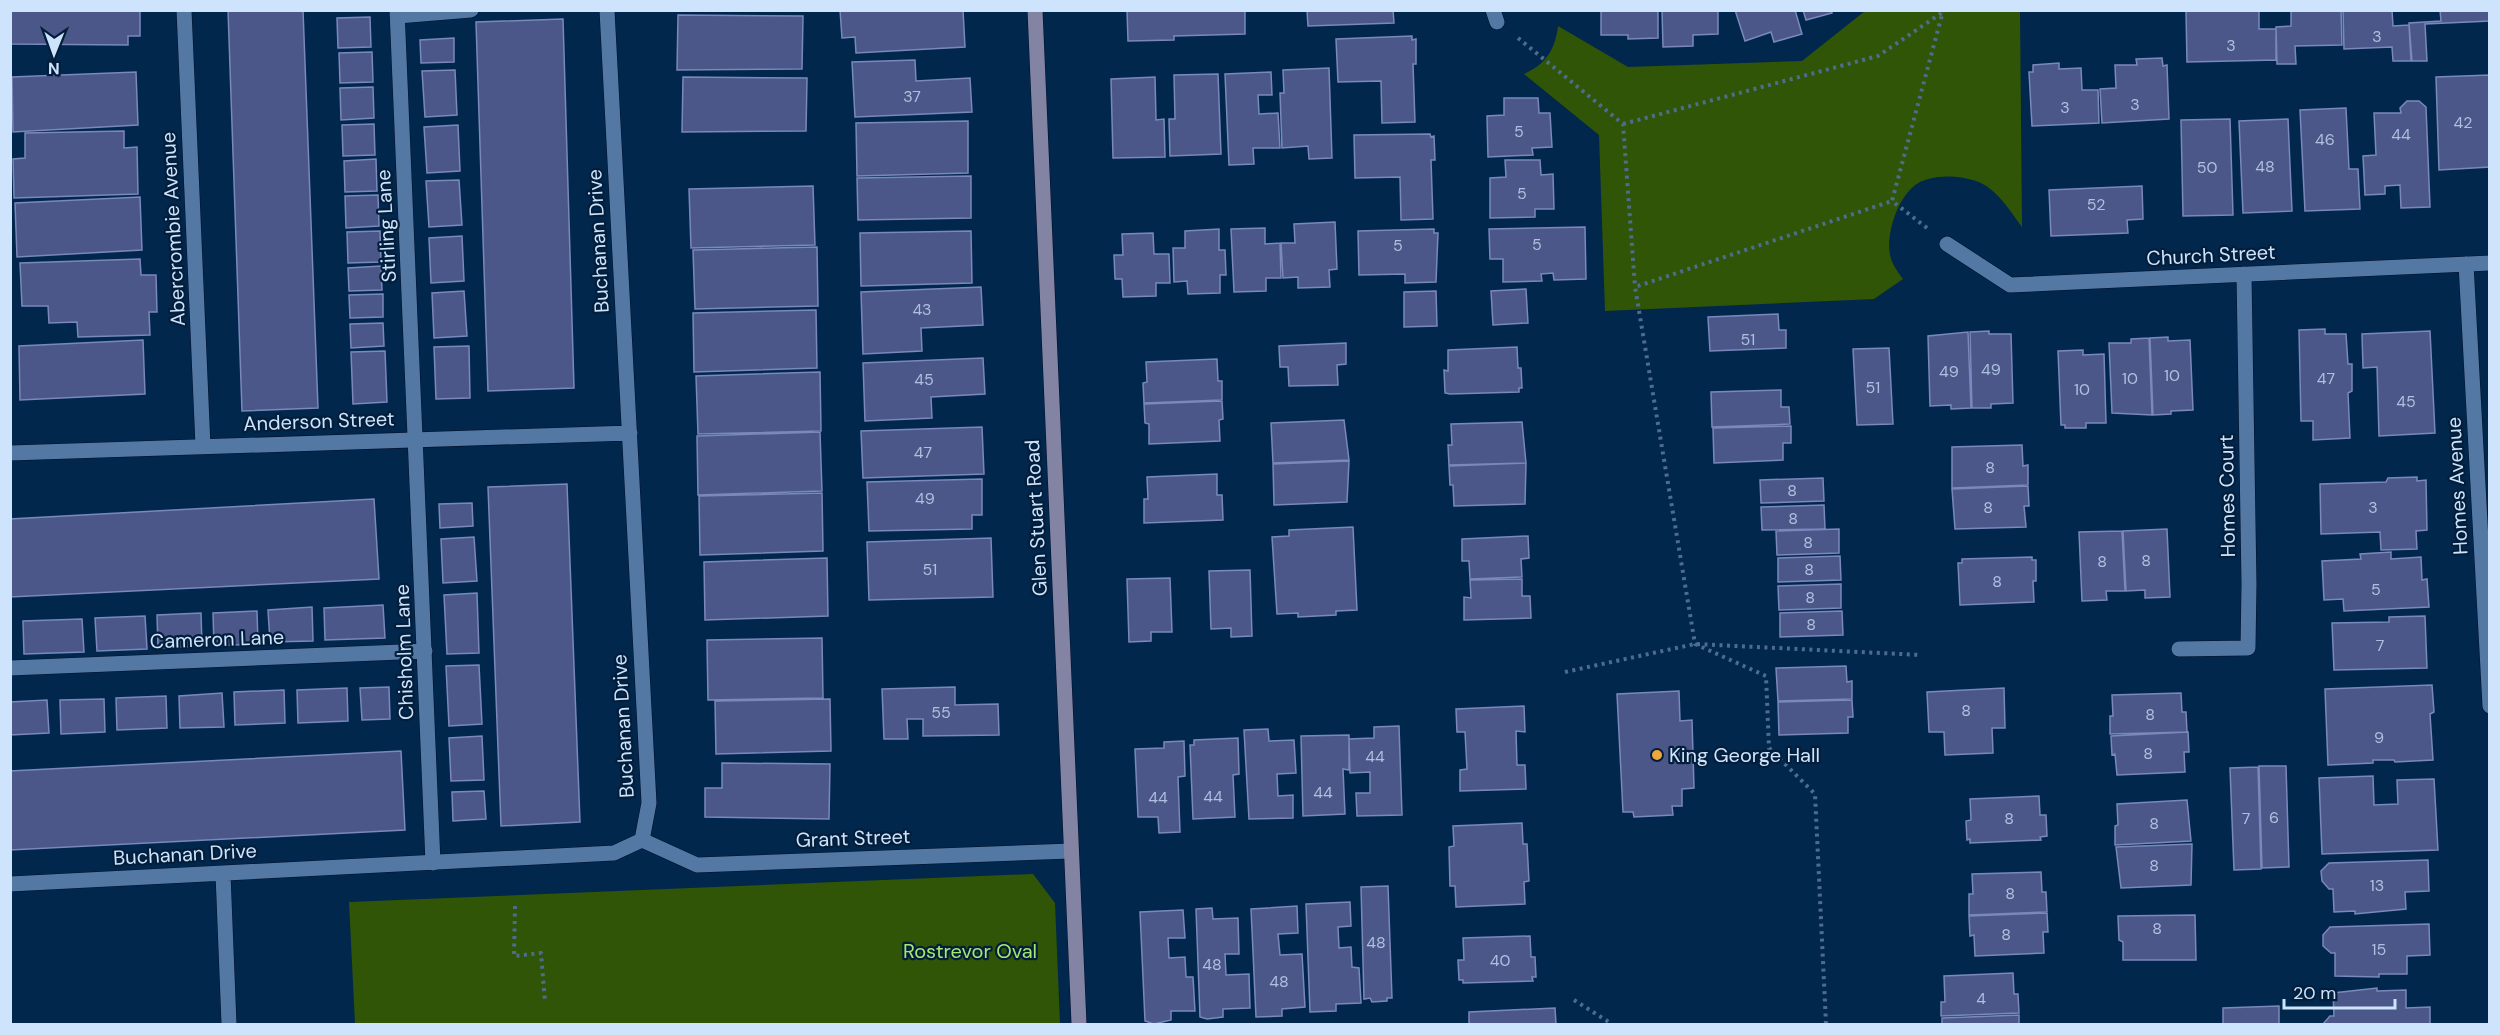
<svg xmlns="http://www.w3.org/2000/svg" width="2500" height="1035" font-family="'DM Sans',sans-serif">
  <style>
    .green { fill: #305507 }
    .building { fill: #4b5788; stroke: #7a88bc; stroke-width: 1.5 }
    .lines { fill: none; stroke-linecap: round; stroke-linejoin: round }
    .lane-casing { stroke: #000f2b; stroke-width: 16 }
    .street-casing { stroke: #000f2b; stroke-width: 16 }
    .secondary-casing { stroke: #000f2b; stroke-width: 16 }
    .path { stroke: #4e6d8e; stroke-width: 4; stroke-dasharray: 3 4.5; stroke-linecap: butt }
    .lane { stroke: #5278a3; stroke-width: 15 }
    .street { stroke: #5278a3; stroke-width: 15 }
    .secondary { stroke: #8384a4; stroke-width: 15 }
    .poi-dot { fill: #efa73d; stroke: #031e3b; stroke-width: 2 }
    .labels { text-anchor: middle; stroke-width: 4.5; stroke-linejoin: round; paint-order: stroke }
    .number-label { font-size: 16px; fill: #adc0df }
    .street-label { font-size: 20px; fill: #cee3fc; stroke: #031e3b }
    .poi-label { font-size: 20px; fill: #cee3fc; stroke: #031e3b; text-anchor: start }
    .park-label { font-size: 20px; fill: #a5e76f; stroke: #031e3b }
  </style>
  <rect width="100%" height="100%" fill="#02274d"/>
  <!-- green -->
  <path class="green" d="M1865 11H2020L2022 227C2010 211 1999 192 1981 183 1962 175 1931 173 1914 186 1897 200 1886 234 1890 255 1892 264 1897 271 1903 279L1874 299 1605 311 1599 135 1524 74C1546 64 1555 50 1558 26L1628 67 1802 61Z
    M1033 874 1055 903 1060 1024H355L349 902Z"/>
  <!-- building -->
  <path class="building" d="M10 10H140V36H128V45L10 44Z
    M228 10H303L318 408 242 411Z
    M840 10H963L965 47 856 53 855 37 842 38Z
    M1127 10H1245V34L1174 36V40L1128 41Z
    M1307 10H1393L1394 23 1308 26Z
    M1601 10H1658V38L1628 39V35H1601Z
    M1662 10H1718V34L1693 35V46L1663 47Z
    M1735 10H1795L1802 34 1774 42 1771 32 1745 41Z
    M1803 10H1831L1832 13 1806 20Z
    M2259 10V29H2276V60L2187 62 2186 11Z
    M2291 10H2341L2342 45 2295 46 2296 64H2277L2276 27 2291 26Z
    M2343 10H2392L2393 26 2409 25 2411 61H2393L2392 47 2344 49Z
    M2440 10H2490V21L2425 24 2427 61H2412L2409 23 2441 21Z
    M678 15 803 16 802 69 677 70Z
    M370 17 371 47 338 48 337 18Z
    M563 19 574 388 488 391 476 22Z
    M1412 36V40L1416 39V64H1413L1415 122 1382 123 1381 81 1338 82 1336 39Z
    M454 38V62L421 63 420 40Z
    M372 52 373 82 340 83 339 53Z
    M2162 58 2163 66 2167 65 2169 119 2102 123 2100 89 2116 88 2115 65H2137L2136 59Z
    M915 60 916 81 970 78 972 112 855 117 852 62Z
    M2059 63V69L2081 68 2082 90H2098L2099 123 2032 126 2029 72H2033V65Z
    M1329 68 1332 158 1309 159 1308 146 1282 148 1280 93H1284L1283 70Z
    M455 70 457 115 425 117 422 71Z
    M136 72 138 125 13 132 12 77Z
    M1271 72 1272 95H1258L1259 114 1278 113 1280 148H1253L1254 164 1229 165 1225 74Z
    M1218 74 1221 154 1170 156 1169 119H1175L1174 75Z
    M2490 75V167L2439 170 2436 77Z
    M683 77 807 78 806 131 682 132Z
    M1155 77 1156 120 1164 119 1165 157 1113 158 1111 79Z
    M373 87 374 118 341 120 340 88Z
    M1504 98H1538L1539 113H1550L1552 147 1532 148 1533 155 1488 157 1487 116 1504 115Z
    M2407 101H2419L2426 107 2430 207 2401 208 2400 185 2385 186V194L2365 195 2363 156 2376 155 2374 113H2401L2400 108Z
    M2346 108 2349 169H2358L2360 209 2305 211 2300 110Z
    M2230 119 2233 215 2183 216 2181 120Z
    M2288 119 2292 211 2243 213 2239 121Z
    M968 121V173L857 176 856 123Z
    M374 124 375 155 343 156 342 125Z
    M458 125 460 171 427 173 424 127Z
    M124 131V148L137 147 138 194 14 198 13 159 25 158V133Z
    M1430 134 1431 137 1434 136 1435 160H1431L1433 219 1401 220 1400 177 1355 178 1354 135Z
    M376 159 377 191 345 192 344 161Z
    M1505 160H1540L1541 175 1553 174 1554 209H1535V217L1490 218V178L1506 177Z
    M971 176V218L858 220 857 178Z
    M459 180 462 225 429 227 426 181Z
    M813 186 815 245 691 248 689 189Z
    M2142 186 2143 219 2127 220 2128 233 2051 236 2049 190Z
    M378 195 379 226 346 228 345 196Z
    M140 197 142 250 17 257 15 203Z
    M1335 222 1337 269 1329 270 1330 287 1298 288V277L1283 278 1281 243H1295L1294 224Z
    M1585 227 1586 279 1554 280 1553 273 1541 274 1542 281 1503 282V259H1490L1489 229Z
    M1265 228V244L1280 243 1281 278H1266V291L1234 292 1231 229Z
    M1219 229V250H1225L1226 275H1220V293L1188 294 1187 281 1174 282 1173 248H1185V231Z
    M1434 229V233H1438L1436 282 1405 283V274L1359 275 1358 231Z
    M380 231 381 262 348 263 347 232Z
    M971 231 972 283 861 286 860 233Z
    M1153 233 1154 254H1169L1170 283H1156V296L1123 297 1122 279H1115L1114 255H1123L1122 234Z
    M462 236 464 281 431 283 429 238Z
    M817 247 818 306 695 309 693 250Z
    M140 259 141 275H156L157 312H149L150 335 78 337 77 322 49 323 48 306H22L20 263Z
    M381 266 382 290 349 291 348 268Z
    M981 287 983 325 921 328 922 351 863 354 861 292Z
    M1526 289 1528 323 1493 325 1491 291Z
    M464 291 467 336 434 338 432 293Z
    M1436 291 1437 326 1404 327V292Z
    M383 294V317L350 318 349 295Z
    M816 310 817 368 694 372 693 313Z
    M1778 314 1779 330H1786V348L1710 351 1708 317Z
    M383 323 384 346 351 348 350 324Z
    M2325 329V334H2346L2348 364H2352V391L2348 393 2350 438 2313 440V421H2301L2299 330Z
    M1989 331V334H2011L2013 403 1991 404V408H1972L1970 332Z
    M2430 331 2435 433 2379 436 2377 367 2363 368 2362 334Z
    M1968 332 1971 408 1951 409V405L1930 406 1928 336Z
    M2168 337V341L2190 340 2193 410 2171 411V414L2153 415 2150 338Z
    M2149 338 2152 415 2112 413 2109 343H2131V339Z
    M143 340 145 394 20 400 19 346Z
    M1346 343V364L1337 365 1338 385 1289 386 1288 367H1280L1279 346Z
    M469 346 470 398 436 399 434 347Z
    M1517 347 1518 368H1521L1522 388H1519V392L1450 394 1445 393 1444 370 1448 371V350Z
    M1889 348 1893 424 1857 425 1853 349Z
    M2083 350V355L2104 354 2106 423H2086V428H2065V425H2061L2058 351Z
    M385 351 387 402 353 404 351 352Z
    M983 358 985 394 931 397 932 418 865 421 863 363Z
    M1217 359 1218 381H1222V400L1144 403 1143 383 1147 382 1146 362Z
    M820 372 821 431 698 434 696 376Z
    M1781 390V407H1789L1790 424 1712 427 1711 392Z
    M1222 401 1223 419 1219 420 1220 441 1149 444V424L1145 423 1144 404Z
    M1344 420 1349 460 1273 463 1271 423Z
    M1522 422 1526 463 1449 465 1448 445H1452L1451 424Z
    M1791 426V443H1783V460L1714 463 1713 428Z
    M982 427 984 474 863 478 861 431Z
    M820 432 822 491 698 495 697 436Z
    M2022 445 2023 466 2028 465V485L1952 488V447Z
    M1349 461 1347 502 1274 505 1273 464Z
    M1526 463 1525 504 1454 506 1453 485H1450L1449 466Z
    M1217 474V495H1222L1223 520 1144 523V499H1148L1147 477Z
    M2417 477V481L2426 480 2427 530 2416 531 2417 549 2381 550 2380 532 2321 534 2320 484 2386 482 2388 478Z
    M1823 478 1824 501 1761 503 1760 480Z
    M982 479V515H972V529L869 531 867 482Z
    M567 484 580 822 501 826 488 487Z
    M2028 486 2029 506H2024L2026 527 1955 529 1952 489Z
    M822 493 823 551 700 555 699 496Z
    M374 499 379 579 10 597V519Z
    M472 503 473 526 440 528 439 504Z
    M1824 505 1825 529 1762 530 1761 507Z
    M1353 527 1357 610 1336 611V615L1298 617V613L1277 614 1272 537 1289 536V530Z
    M1839 529V553L1777 555 1776 531Z
    M2167 529 2170 597 2145 598V590L2126 591 2123 531Z
    M2122 531 2125 591H2106L2107 600 2082 601 2079 532Z
    M1528 536 1529 558 1521 559 1522 577 1470 579 1469 561H1462V539Z
    M474 537 477 581 443 583 441 539Z
    M991 538 993 597 869 600 867 542Z
    M2391 552V559L2421 557 2422 580 2427 579 2429 607 2344 611 2343 599 2324 600 2322 561 2361 559 2360 554Z
    M1840 556 1841 580 1778 582V558Z
    M2032 557V560H2036V581H2033L2034 602 1960 605 1958 563H1962V559Z
    M827 558 828 616 705 620 704 562Z
    M1250 570 1252 636 1231 637V628L1211 629 1209 571Z
    M1170 578 1172 632H1151V641L1129 642 1127 579Z
    M1522 579V596H1530L1531 618 1464 620V597L1471 598 1470 580Z
    M1841 584V608L1779 610 1778 586Z
    M477 593 479 653 447 654 444 595Z
    M383 605 385 638 325 640 324 608Z
    M312 607 313 641 270 642 268 610Z
    M257 611 258 644 214 646 213 613Z
    M1842 611 1843 635 1780 637V613Z
    M201 613 202 646 158 648 157 615Z
    M145 616 147 649 97 651 95 618Z
    M2425 616 2427 668 2334 670 2332 623 2389 622V617Z
    M82 619 84 652 24 654 23 621Z
    M822 638 823 698 708 700 707 640Z
    M479 665 482 724 449 726 446 666Z
    M1846 666 1847 682 1852 681V699L1778 701 1776 668Z
    M2432 685 2434 712 2430 714 2433 760 2395 762 2394 760H2373V763L2328 765 2325 689Z
    M389 687 390 719 362 720 360 688Z
    M955 687V705L998 704 999 735 923 736V719H907L908 739H884L882 689Z
    M347 688 348 721 298 723 297 690Z
    M2004 688 2005 728H1992L1993 753 1945 755 1944 732H1929L1927 692Z
    M284 690 285 723 235 725 234 692Z
    M1679 691 1680 721 1692 720 1694 788 1682 789V806H1672L1673 815 1634 817 1633 812H1623L1617 694Z
    M222 693 224 727 180 728 179 696Z
    M2181 693 2182 712H2186L2187 732 2110 734V716H2113L2112 695Z
    M166 696 167 728 117 730 116 698Z
    M104 699 105 732 61 734 60 700Z
    M830 699 831 751 716 754 715 701Z
    M47 700 49 733 10 735V702Z
    M1852 700 1853 717H1848V733L1779 735 1778 702Z
    M1524 706 1525 732 1516 731 1517 765H1525L1526 789 1460 791V770L1467 769 1465 732H1457L1456 709Z
    M1399 726 1402 815 1357 816 1356 793H1370V772L1350 773 1349 739 1374 738V727Z
    M1268 729 1269 741 1294 740 1296 773 1277 774 1278 796 1293 795V818L1249 819 1244 730Z
    M2188 732 2189 752H2184L2185 772 2117 775 2115 754 2112 755 2111 736Z
    M1349 735V770L1343 769 1345 814 1303 816 1301 736Z
    M482 736 484 780 451 781 449 738Z
    M1238 738 1239 774 1233 775 1235 817 1193 819 1190 745H1194V740Z
    M1184 741 1185 776 1178 777 1180 832 1159 833 1158 817H1138L1135 749 1164 748V742Z
    M401 751 405 830 10 850V771Z
    M722 763 830 764 829 819 705 817V788H722Z
    M2259 766H2286L2289 867 2262 868Z
    M2258 767 2261 869 2234 870 2230 768Z
    M2373 776 2374 805 2398 804 2397 780 2434 779 2438 850 2322 854 2319 778Z
    M484 791 486 819 453 821 452 792Z
    M2039 796 2040 815H2046L2047 836 2040 837 2041 840 1970 843V839L1967 840 1966 821 1971 820 1970 799Z
    M2187 800 2191 841 2115 845V826L2118 825 2117 804Z
    M1522 823 1523 844H1527L1529 881 1524 882 1525 904 1456 907 1455 886H1450L1449 847 1454 846 1453 826Z
    M2192 844 2191 885 2121 888 2116 847Z
    M2428 860 2429 891 2405 892 2406 909 2355 914V911L2334 912 2333 889H2329L2322 881 2321 871 2329 863Z
    M2041 872 2042 892H2046L2047 912 1969 915V894H1973L1972 874Z
    M1388 886 1392 998H1387V1001L1372 1002 1370 998 1364 999 1361 887Z
    M1350 902 1351 926 1338 927 1339 948 1351 947 1352 967 1359 968 1361 1003 1336 1004V1011L1310 1012 1306 904Z
    M1297 906 1298 933 1278 934 1280 955 1302 954 1305 1007 1282 1009V1016L1256 1017 1251 909Z
    M1212 908 1213 919 1238 918 1239 954H1225L1226 975 1249 974 1250 1008 1223 1009V1017L1207 1019 1200 1017 1196 909Z
    M1183 910 1185 938H1168L1169 958 1185 957 1186 977H1193L1195 1011H1171V1020L1154 1024 1145 1021 1140 912Z
    M2047 913 2048 932H2043L2044 953 1975 956 1974 935 1970 936 1969 916Z
    M2195 915 2196 960H2123V942L2119 940 2118 916Z
    M2429 924 2430 955 2407 956V974H2379V977L2335 976V953H2331L2323 946V935L2330 927Z
    M1530 936 1531 957H1535L1536 977H1532L1533 981 1463 983V980H1459L1458 960H1464L1463 938Z
    M2013 973 2014 994H2018L2019 1013 1941 1016V1002H1945L1944 976Z
    M2377 988V991L2406 990V1008L2430 1007V1024H2323L2330 1016H2334L2333 993Z
    M2279 1006V1024H2223V1008Z
    M1555 1008 1556 1024H1469V1012Z
    M2019 1015V1024H1942V1018Z"/>
  <g class="lines">
    <!-- lane casing -->
    <g class="lane-casing">
      <path id="lane" d="M397 10 433 863
        M10 668 425 651"/>
    </g>
    <!-- street casing -->
    <g class="street-casing">
      <path id="street" d="M184 10 203 446
        M1493 10 1497 22
        M398 16 471 10
        M1947 244 2010 285 2490 263
        M2466 264 2490 706
        M10 453 630 433
        M2179 649 2248 648 2249 584 2244 274
        M642 840 697 865 1071 851
        M223 874 229 1024
        M10 884 614 853 642 840 649 803 607 10"/>
    </g>
    <!-- secondary casing -->
    <g class="secondary-casing">
      <path id="secondary" d="M1035 10 1079 1024"/>
    </g>
    <!-- path -->
    <path class="path" d="M1518 38 1623 124 1635 287
      M1623 124 1878 56 1943 12
      M1927 228 1892 201 1943 11
      M1565 672 1695 644 1921 655
      M515 906 514 956 541 953 545 1002
      M1574 1000 1612 1024
      M1826 1024 1815 794 1769 748 1766 676 1695 644 1635 287 1892 201"/>
    <!-- lane -->
    <use href="#lane" class="lane"/>
    <!-- street -->
    <use href="#street" class="street"/>
    <!-- secondary -->
    <use href="#secondary" class="secondary"/>
  </g>
  <!-- markers -->
  <circle class="poi-dot" cx="1657" cy="755" r="6"/>
  <g class="labels">
    <!-- number labels -->
    <g class="number-label">
      <text x="2377" y="42">3</text>
      <text x="2231" y="51">3</text>
      <text x="912" y="102">37</text>
      <text x="2135" y="110">3</text>
      <text x="2065" y="113">3</text>
      <text x="2463" y="128">42</text>
      <text x="1519" y="137">5</text>
      <text x="2401" y="140">44</text>
      <text x="2325" y="145">46</text>
      <text x="2265" y="172">48</text>
      <text x="2207" y="173">50</text>
      <text x="1522" y="199">5</text>
      <text x="2096" y="210">52</text>
      <text x="1537" y="250">5</text>
      <text x="1398" y="251">5</text>
      <text x="922" y="315">43</text>
      <text x="1748" y="345">51</text>
      <text x="1991" y="375">49</text>
      <text x="1949" y="377">49</text>
      <text x="2172" y="381">10</text>
      <text x="2130" y="384">10</text>
      <text x="2326" y="384">47</text>
      <text x="924" y="385">45</text>
      <text x="1873" y="393">51</text>
      <text x="2082" y="395">10</text>
      <text x="2406" y="407">45</text>
      <text x="923" y="458">47</text>
      <text x="1990" y="473">8</text>
      <text x="1792" y="496">8</text>
      <text x="925" y="504">49</text>
      <text x="1988" y="513">8</text>
      <text x="2373" y="513">3</text>
      <text x="1793" y="524">8</text>
      <text x="1808" y="548">8</text>
      <text x="2146" y="566">8</text>
      <text x="2102" y="567">8</text>
      <text x="930" y="575">51</text>
      <text x="1809" y="575">8</text>
      <text x="1997" y="587">8</text>
      <text x="2376" y="595">5</text>
      <text x="1810" y="603">8</text>
      <text x="1811" y="630">8</text>
      <text x="2380" y="651">7</text>
      <text x="1966" y="716">8</text>
      <text x="941" y="718">55</text>
      <text x="2150" y="720">8</text>
      <text x="2379" y="743">9</text>
      <text x="2148" y="759">8</text>
      <text x="1375" y="762">44</text>
      <text x="1323" y="798">44</text>
      <text x="1213" y="802">44</text>
      <text x="1158" y="803">44</text>
      <text x="2274" y="823">6</text>
      <text x="2009" y="824">8</text>
      <text x="2246" y="824">7</text>
      <text x="2154" y="829">8</text>
      <text x="2154" y="871">8</text>
      <text x="2377" y="891">13</text>
      <text x="2010" y="899">8</text>
      <text x="2157" y="934">8</text>
      <text x="2006" y="940">8</text>
      <text x="1376" y="948">48</text>
      <text x="2379" y="955">15</text>
      <text x="1500" y="966">40</text>
      <text x="1212" y="970">48</text>
      <text x="1279" y="987">48</text>
      <text x="1981" y="1004">4</text>
    </g>
    <!-- street labels -->
    <g class="street-label">
      <text transform="translate(386 226) rotate(-93)" y="7">Stirling Lane</text>
      <text transform="translate(173 229) rotate(-93)" y="7">Abercrombie Avenue</text>
      <text transform="translate(598 241) rotate(-93)" y="7">Buchanan Drive</text>
      <text transform="translate(2211 255) rotate(-3)" y="7">Church Street</text>
      <text transform="translate(319 421) rotate(-2)" y="7">Anderson Street</text>
      <text transform="translate(2457 486) rotate(-93)" y="7">Homes Avenue</text>
      <text transform="translate(2227 496) rotate(-91)" y="7">Homes Court</text>
      <text transform="translate(1036 518) rotate(-93)" y="7">Glen Stuart Road</text>
      <text transform="translate(217 639) rotate(-2)" y="7">Cameron Lane</text>
      <text transform="translate(404 652) rotate(-92)" y="7">Chisholm Lane</text>
      <text transform="translate(623 726) rotate(-93)" y="7">Buchanan Drive</text>
      <text transform="translate(853 838) rotate(-2)" y="7">Grant Street</text>
      <text transform="translate(185 854) rotate(-3)" y="7">Buchanan Drive</text>
    </g>
    <!-- poi labels -->
    <g class="poi-label">
      <text x="1669" y="762">King George Hall</text>
    </g>
    <!-- park labels -->
    <g class="park-label">
      <text x="970" y="958">Rostrevor Oval</text>
    </g>
  </g>
  <!-- border -->
  <rect width="2500" height="1035" fill="none" stroke="#cee3fc" stroke-width="24"/>
  <!-- north arrow -->
  <g transform="translate(54 54) rotate(181)" stroke="#031e3b" stroke-width="4.5" paint-order="stroke">
  <path d="M0-4.5L10 22L0 15L-10 22Z" fill="#cee3fc"/>
  <text y="-9" font-size="16" font-weight="bold" text-anchor="middle" fill="#cee3fc">N</text>
  </g>
  <!-- scale -->
  <path d="M2284 999v9h111v-9" fill="none" stroke="#cee3fc" stroke-width="3"/>
  <text x="2293" y="999" font-size="18" fill="#cee3fc" stroke="#031e3b" stroke-width="4.5" paint-order="stroke">20 m</text>
</svg>
